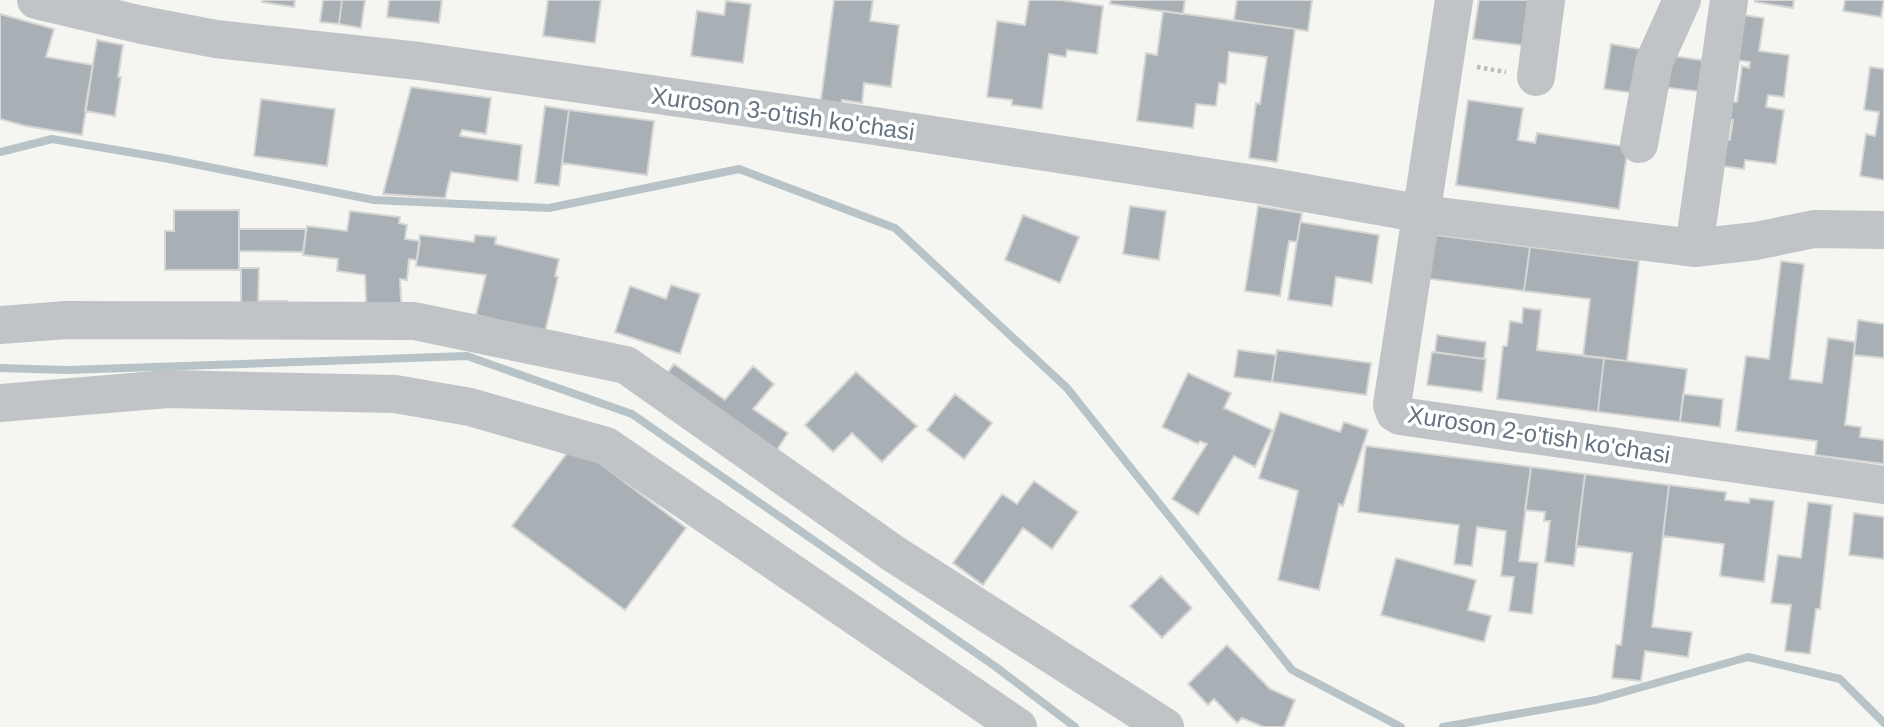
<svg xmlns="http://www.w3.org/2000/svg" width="1884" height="727" font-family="Arial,sans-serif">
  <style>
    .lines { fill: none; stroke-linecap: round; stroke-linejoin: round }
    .stream { stroke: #b7c3c7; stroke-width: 8 }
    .building { fill: #a8afb5; stroke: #d6d6d4; stroke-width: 2 }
    .path { stroke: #babcbe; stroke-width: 4.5; stroke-dasharray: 3.5 3.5; stroke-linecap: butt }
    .minor { stroke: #c0c4c7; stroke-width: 38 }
    .labels { text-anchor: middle; stroke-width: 7; stroke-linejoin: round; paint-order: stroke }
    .street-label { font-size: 24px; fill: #647381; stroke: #fff }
  </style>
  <rect width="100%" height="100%" fill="#f5f5f1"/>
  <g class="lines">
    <!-- stream -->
    <path class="stream" d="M0 152 52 139 169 159 374 200 549 208 739 169 895 228 1067 388 1292 670 1401 727
      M0 368 67 370 467 356 632 414 996 667 1075 727
      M1443 727 1596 700 1748 657 1840 679 1884 723"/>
  </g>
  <!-- building -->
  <path class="building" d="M263 0H295L294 7 262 2Z
    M323 0H342L339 24 320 22Z
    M342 0H365L361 28 339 24Z
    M389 0H442L439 23 387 17Z
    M548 0H601L595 43 543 36Z
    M834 0H873L870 21 899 25 891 87 864 83 862 103 842 100 840 118 819 115Z
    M1029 0H1061L1103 6 1097 54 1067 50 1066 57 1049 54 1042 109 1012 105V100L987 97 997 21 1025 25Z
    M1111 0H1185L1183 14 1110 4Z
    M1237 0H1312L1308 31 1234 20Z
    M1479 0H1534L1528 46 1473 39Z
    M1755 0H1794L1793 8 1755 2Z
    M1845 0H1884L1881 17 1843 11Z
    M726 1 751 4 743 63 691 56 697 11 724 15Z
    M1163 11 1295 29 1277 162 1249 158 1256 103 1260 104 1267 57 1229 52 1226 84 1219 83 1216 106 1196 104 1193 128 1137 121 1146 53 1157 55Z
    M0 14 54 29 46 57 93 65 82 135 26 126 0 119Z
    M1736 14 1764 18 1759 51 1789 55 1784 97 1768 95 1766 107 1784 110 1776 164 1745 160 1744 169 1715 165 1719 139 1730 140 1733 120 1724 119 1727 101 1737 102 1742 66 1749 68 1750 62 1730 59Z
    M97 40 123 45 118 77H121L115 116 85 111Z
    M1611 44 1640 49 1634 93 1604 89Z
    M1667 55 1707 61 1703 92 1662 87Z
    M1870 67 1884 69V180L1860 176 1866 134 1875 136 1879 112 1864 110Z
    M411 87 491 98 486 134 462 130 460 136 522 145 518 181 451 172 445 198 383 194Z
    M261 99 335 109 327 166 254 156Z
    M1468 100 1523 108 1518 140 1535 143 1537 133 1628 147 1619 209 1456 185Z
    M545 106 569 110 559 186 535 183Z
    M569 110 654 121 647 175 562 163Z
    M1130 206 1166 211 1159 260 1123 254Z
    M1258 206 1302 213 1297 242 1289 241 1280 296 1245 291Z
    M174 210H239V270H165V231H174Z
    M350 211 400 217 399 223 407 225 405 239 420 241 417 260 409 259 407 280 400 279 402 319 367 321 365 275 337 271 338 259 303 255 307 226 347 231Z
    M1023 215 1079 237 1060 283 1005 260Z
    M1300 222 1379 235 1372 283 1336 277 1332 306 1288 300Z
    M239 229H306L303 252 239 251Z
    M1428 234 1530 247 1524 291 1423 278Z
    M420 235 474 242 475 235 496 237 495 244 559 259 555 276 558 277 545 332 476 315 486 275 416 266Z
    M1530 247 1639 261 1627 361 1583 356 1590 299 1524 291Z
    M1781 261 1804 264 1790 379 1822 383 1828 338 1855 342 1845 425 1861 427 1860 437 1884 440V464L1815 455 1817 441 1736 431 1746 356 1769 359Z
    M241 268H259L258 301H288L241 320Z
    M671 285 700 294 680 354 615 332 630 286 666 299Z
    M1523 308 1541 310 1537 350 1604 358 1598 412 1497 399 1503 346H1507L1510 321 1522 323Z
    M1858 320 1884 324V358L1854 355Z
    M1437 335 1486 342 1484 359 1435 352Z
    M1238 350 1276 355 1272 382 1234 377Z
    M1277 350 1371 363 1366 395 1272 382Z
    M1432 352 1486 359 1482 392 1427 385Z
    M1604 358 1687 369 1680 422 1598 412Z
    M674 364 725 400 753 366 774 384 753 409 788 433 770 460 660 384Z
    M856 372 917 426 882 462 852 433 833 452 805 425Z
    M1188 373 1231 393 1224 408 1272 430 1255 467 1234 456 1198 515 1172 499 1207 444 1200 441 1198 444 1162 427Z
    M955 394 992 423 964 459 927 430Z
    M1683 394 1723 399 1720 427 1680 422Z
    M1280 412 1340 432 1344 422 1368 430 1343 506 1339 504 1319 590 1278 580 1298 491 1259 478Z
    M574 444 686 528 625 610 512 526Z
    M1366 446 1531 467 1519 561 1538 563 1532 614 1509 611 1514 577 1501 576 1506 531 1477 527 1472 566 1454 564 1459 525 1358 512Z
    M1531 467 1585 474 1574 566 1545 562 1550 521H1544L1545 512 1525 510Z
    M1585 474 1669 485 1652 627 1692 632 1688 657 1645 651 1641 681 1612 678 1616 645H1621L1632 553 1576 546Z
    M1034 481 1078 512 1052 549 1023 528 983 585 953 563 1002 494 1017 504Z
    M1669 485 1726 492 1725 500 1749 503 1750 498 1774 501 1764 582 1720 576 1724 544 1663 536Z
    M1808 502 1832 505 1820 609H1816L1810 654 1785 651 1791 605 1771 603 1778 555 1801 558Z
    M1854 513 1884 517V559L1849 555Z
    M1396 558 1476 580 1468 610 1491 616 1484 642 1381 615Z
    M1161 576 1192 608 1162 638 1130 606Z
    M1227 645 1270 689 1295 700 1284 727H1264L1242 718 1237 723 1214 699 1208 705 1188 684Z"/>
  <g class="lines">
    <!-- path -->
    <path class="path" d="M1477 67 1506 72"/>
    <!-- minor -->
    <path class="minor" d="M36 0 142 25 216 39 419 61 861 124 1261 185 1423 214 1694 248 1756 241 1814 229 1884 230
      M1454 0 1392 405 1395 413 1400 416 1884 485
      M1536 77 1546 0
      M1639 144 1654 62 1682 0
      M1694 248 1729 0
      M0 325 67 320 414 321 626 365 894 554 1165 727
      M0 403 168 389 395 394 470 407 606 446 1018 727"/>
  </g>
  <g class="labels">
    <!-- street labels -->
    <g class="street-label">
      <text transform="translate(783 114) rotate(8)" y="8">Xuroson 3-o'tish ko'chasi</text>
      <text transform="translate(1539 435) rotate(9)" y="8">Xuroson 2-o'tish ko'chasi</text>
    </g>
  </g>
</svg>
